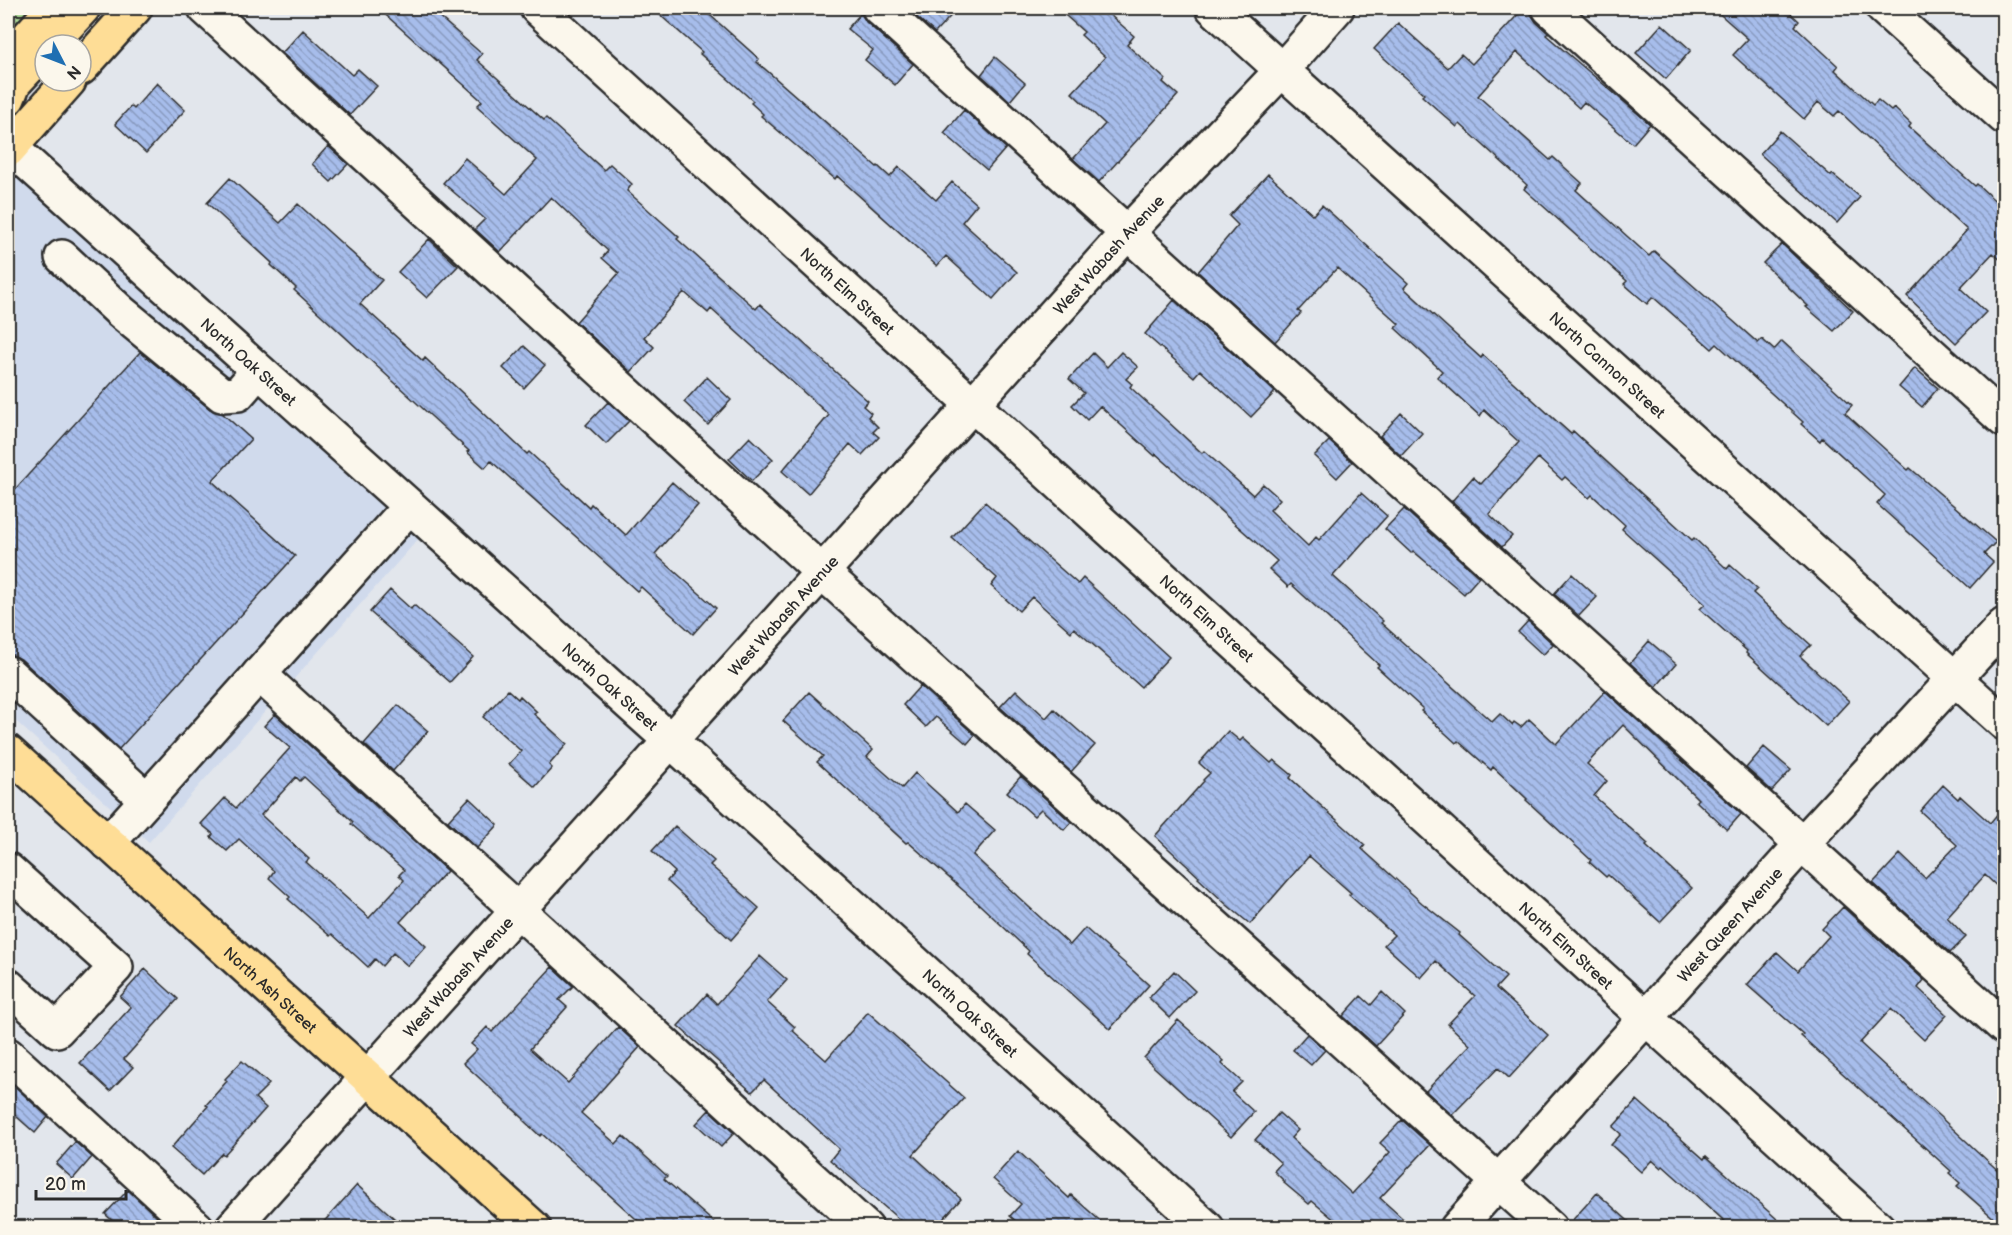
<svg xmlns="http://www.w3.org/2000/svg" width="2012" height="1235" font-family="'Balsamiq Sans',sans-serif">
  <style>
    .built { fill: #d0daec }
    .park { fill: url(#park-dots); stroke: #6c8262; stroke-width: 1.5 }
    .building { fill: url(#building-back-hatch); stroke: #2b2b2b; stroke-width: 1.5; fill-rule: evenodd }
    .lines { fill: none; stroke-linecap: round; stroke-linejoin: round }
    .minor-casing { stroke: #2b2b2b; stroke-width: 38 }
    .major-casing { stroke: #2b2b2b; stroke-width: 38 }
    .minor { stroke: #fbf7ec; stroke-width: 33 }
    .major { stroke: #fedd96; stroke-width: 33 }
    .labels { text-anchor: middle; stroke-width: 6; stroke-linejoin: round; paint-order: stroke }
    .street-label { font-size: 16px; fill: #2b2b2b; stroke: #fbf7ec }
  </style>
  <defs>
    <pattern id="park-dots" width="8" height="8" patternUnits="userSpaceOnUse" patternTransform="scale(1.5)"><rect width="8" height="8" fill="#add998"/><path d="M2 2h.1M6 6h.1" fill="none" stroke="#95ba83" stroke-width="1.8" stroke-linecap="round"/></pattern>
    <pattern id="building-back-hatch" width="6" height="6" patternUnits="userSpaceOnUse" patternTransform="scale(1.5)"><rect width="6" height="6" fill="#a7bdeb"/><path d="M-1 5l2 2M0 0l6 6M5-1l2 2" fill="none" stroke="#889abf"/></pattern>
  </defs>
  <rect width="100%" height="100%" fill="#e2e6ec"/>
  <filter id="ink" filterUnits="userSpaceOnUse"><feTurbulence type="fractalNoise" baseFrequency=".0167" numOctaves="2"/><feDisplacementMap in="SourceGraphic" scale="12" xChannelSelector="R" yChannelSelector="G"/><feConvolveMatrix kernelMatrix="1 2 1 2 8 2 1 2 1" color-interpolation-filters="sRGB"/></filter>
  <g filter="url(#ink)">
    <!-- built -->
    <path class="built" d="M9 177 22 178 421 536 149 842 8 714V178Z"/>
    <!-- park -->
    <path class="park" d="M8 8H37L8 38Z"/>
    <!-- building -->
    <path class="building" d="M378 8H429L482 54 477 60 544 120 546 118 604 170 610 164 632 184 627 191 679 237 677 239 756 309 760 304 868 401 863 406 871 413 868 417 878 427 873 432 879 437 862 455 850 444 808 494 782 471 829 415 711 309 708 313 684 292 644 337 654 347 631 372 576 322 619 273 602 258 608 251 551 197 500 252 475 229 485 219 443 183 465 158 506 194 537 160 477 106 482 101Z
      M652 8H702L759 59 757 62 877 167 878 166 890 177 899 167 936 200 952 182 977 204 962 222 1017 272 993 299 946 256 937 266 837 176 835 179 761 116 763 114 751 103 753 101 700 54 702 52Z
      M913 8H958L935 33 910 11Z
      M1057 8H1102L1134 36 1127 45 1165 79 1163 82 1178 95 1099 182 1073 159 1105 124 1072 93 1105 57 1081 35 1084 32Z
      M1524 8H1531V14L1536 22 1548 33 1546 35 1650 124 1633 144 1584 102 1579 108 1517 52 1478 96 1550 160 1553 157 1582 183 1576 190 1649 256 1654 251 1758 343 1762 339 1774 350 1782 341 1852 405 1845 413 1908 470 1910 468 1996 542 1984 554 1993 562 1970 588 1877 504 1885 495 1822 438 1820 441 1801 424 1803 422 1717 344 1712 349 1653 297 1647 304 1624 284 1627 281 1524 189 1527 185 1460 124 1457 127 1422 96 1424 94 1374 49 1398 23 1448 68 1461 54 1472 64Z
      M1713 8H1785L1799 21 1795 26 1838 66 1835 70 1873 105 1878 100 1891 111 1894 108 1911 124 1909 127 1975 186 1977 184 2004 209V263L1993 253 1960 288 1986 312 1956 343 1907 296 1967 230 1839 111 1834 116 1818 102 1804 119 1733 55 1748 39Z
      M861 13 866 22 913 64 895 85 865 60 873 50 847 29Z
      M1662 24 1691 50 1666 79 1636 53Z
      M303 30 352 75 358 69 377 86 350 115 282 53Z
      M995 57 1025 83 1010 101 981 75Z
      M157 83 185 110 146 153 115 124 131 106 134 109Z
      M964 110 1006 148 987 170 944 133Z
      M1780 131 1831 176 1832 174 1860 197 1837 223 1760 154Z
      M328 146 348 164 331 182 312 164Z
      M1268 174 1313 215 1322 205 1408 283 1404 288 1481 358 1483 355 1571 434 1573 431 1692 540 1694 538 1727 569 1730 565 1757 589 1753 593 1811 645 1800 656 1849 701 1826 726 1746 653 1747 651 1700 609 1705 604 1622 529 1625 525 1592 495 1589 498 1565 477 1562 480 1538 458 1489 514 1512 536 1502 547 1452 501 1473 477 1481 484 1519 442 1484 410 1480 416 1437 377 1442 371 1395 328 1399 324 1337 268 1298 311 1301 313 1275 342 1198 272 1238 225 1229 216Z
      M230 178 280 223 298 204 382 280 360 304 423 361 425 358 527 454 529 452 589 507 591 504 626 535 672 482 698 505 655 554 716 608 693 634 641 587 637 591 491 461 485 468 467 452 469 451 294 290 296 288 271 265 272 263 207 203Z
      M429 239 458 266 427 298 398 272Z
      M1782 244 1853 311 1834 331 1806 307 1808 306 1763 263Z
      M1174 300 1275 392 1251 417 1200 370 1194 377 1145 334Z
      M524 346 545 365 524 388 503 368Z
      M140 352 210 409 223 414 251 439 212 481 295 556 119 749 21 659 13 655H8V497Z
      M1121 352 1138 367 1126 379 1132 384 1130 387 1202 453 1204 451 1253 495 1263 484 1280 499 1270 510 1308 546 1316 537 1319 540 1361 493 1387 516 1333 576 1383 621 1381 623 1492 722 1500 714 1512 725 1514 722 1521 727 1529 719 1556 744 1605 691 1741 814 1727 830 1696 801 1698 799 1623 725 1587 764 1607 781 1594 796 1648 844 1646 846 1692 888 1660 922 1608 875 1606 877 1589 862 1591 860 1526 800 1527 799 1493 767 1491 770 1458 741 1456 743 1421 711 1423 709 1377 667 1379 665 1291 584 1288 587 1269 569 1277 561 1156 454 1155 456 1100 406 1087 420 1072 405 1084 393 1069 379 1093 353 1107 367Z
      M1915 368 1938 388 1922 407 1899 387Z
      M707 377 731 400 708 425 684 402Z
      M608 402 629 421 606 444 586 425Z
      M1401 413 1422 433 1401 456 1380 436Z
      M750 437 773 459 752 481 729 459Z
      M1329 441 1352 462 1337 478 1314 456Z
      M985 502 1078 584 1083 578 1169 657 1141 687 1074 628 1071 632 1032 597 1019 611 991 586 997 578 952 538Z
      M1404 509 1479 577 1464 594 1413 551 1411 553 1385 529Z
      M1572 574 1597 597 1579 616 1554 594Z
      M390 590 411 609 414 605 473 657 450 682 370 612Z
      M1528 621 1553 644 1543 655 1518 632Z
      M1649 641 1676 664 1656 687 1630 663Z
      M920 686 975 735 967 744 936 717 926 727 903 705Z
      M508 690 518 699 520 696 537 712 534 714 567 744 549 765 552 768 535 787 509 764 521 751 483 717Z
      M1016 690 1046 718 1054 709 1095 745 1071 772 1000 707Z
      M809 692 873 750 867 757 902 788 915 773 958 812 965 804 995 830 973 855 1070 945 1085 928 1149 985 1110 1029 1027 954 1029 951 980 905 908 842 906 843 817 762 823 756 783 721Z
      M398 705 428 731 393 771 364 744Z
      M275 714 447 871 400 922 426 946 408 966 393 953 382 966 375 959 368 967 332 934 330 936 288 899 290 897 269 878 274 871 239 839 227 851 211 837 213 834 201 824 225 798 236 808 290 748 264 726ZM296 777 300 781 304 777 353 822 351 824 404 870 399 875 404 880 369 918 306 862 309 859 261 815Z
      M1228 731 1240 741 1243 738 1271 763 1274 760 1292 775 1290 778 1365 845 1362 849 1422 903 1460 933 1459 935 1506 977 1496 988 1548 1035 1509 1078 1498 1068 1452 1115 1428 1093 1426 1091 1470 1045 1448 1024 1475 996 1436 961 1421 978 1384 945 1394 935 1349 895 1351 893 1309 856 1250 924 1227 905 1198 878 1199 877 1155 836 1204 781 1203 780 1210 773 1199 763Z
      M1764 747 1791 770 1772 791 1746 768Z
      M1021 776 1071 822 1064 830 1041 809 1034 816 1007 792Z
      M1943 785 1958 799 1960 796 1990 823 2004 806V893L1985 875 1947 917 1966 937 1950 953 1873 883 1900 854 1925 878 1957 845 1920 811Z
      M469 798 498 825 477 848 448 821Z
      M675 826 714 861 710 865 759 908 731 940 667 881 675 872 652 851Z
      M1843 907 1924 980 1918 988 1947 1015 1924 1040 1891 1009 1860 1043 2004 1176V1227L1957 1186 1960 1183 1949 1173 1951 1171 1801 1036 1803 1034 1747 985 1777 952 1798 971 1829 936 1822 929Z
      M760 956 787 980 767 1002 795 1027 792 1030 826 1060 868 1012 964 1098 913 1155 961 1199 936 1227H908L830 1160 839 1149 764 1080 752 1092 678 1026 707 994 717 1004Z
      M552 967 573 986 559 1000 567 1007 530 1049 568 1083 618 1027 640 1047 581 1113 616 1144 623 1136 667 1176 664 1179 719 1227H645L542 1134 540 1136 523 1120 524 1119 463 1063 477 1049 471 1044 487 1027 492 1032Z
      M145 969 178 999 124 1059 133 1067 110 1091 80 1063 131 1007 120 997Z
      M1174 971 1195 991 1170 1018 1149 998Z
      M1382 992 1405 1014 1376 1046 1343 1016 1361 996 1371 1005Z
      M1178 1020 1224 1061 1222 1064 1242 1082 1232 1092 1254 1112 1231 1137 1144 1058Z
      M1307 1034 1325 1050 1311 1065 1293 1050Z
      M242 1061 269 1084 255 1098 266 1108 224 1155 222 1153 202 1175 171 1148 208 1106 206 1105 227 1081 225 1079Z
      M8 1080 48 1117 35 1133 8 1109Z
      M1637 1100 1704 1159 1706 1156 1786 1227H1731L1663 1166 1661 1168 1652 1160 1641 1172 1611 1145 1621 1134 1613 1127Z
      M709 1110 734 1133 721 1147 696 1124Z
      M1279 1113 1298 1130 1291 1138 1352 1194 1390 1152 1380 1143 1402 1120 1430 1145 1380 1198 1412 1227H1343L1312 1201 1309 1204 1284 1183 1285 1182 1274 1171 1281 1163 1255 1140Z
      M75 1142 92 1157 73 1179 56 1164Z
      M1018 1151 1069 1198 1071 1195 1107 1227H1023L1010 1216 1021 1204 993 1179Z
      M357 1185 404 1227H319Z
      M128 1190 157 1217 148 1227H119L105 1214Z
      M1597 1193 1635 1227H1568V1225Z"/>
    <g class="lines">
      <!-- minor casing -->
      <g class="minor-casing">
        <g id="minor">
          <path d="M205 8 823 573 1550 1228"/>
          <path id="s1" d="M537 8 1646 1018 1878 1228"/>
          <path d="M879 8 2004 1027"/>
          <path id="s2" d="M1213 8 2004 723"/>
          <path d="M1549 8 2004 420"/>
          <path d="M1883 8 2004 117"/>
          <path id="s3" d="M10 147 671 741 1207 1228"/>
          <path d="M62 257 121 312 222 395 238 394 258 371"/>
          <path d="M8 673 147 800"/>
          <path d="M259 674 866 1228"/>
          <path d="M108 843 409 507"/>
          <path d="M8 870 116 967 57 1030 8 986"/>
          <path d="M8 1055 197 1228"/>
          <path id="s4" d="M232 1228 1127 233 1282 70 1337 8"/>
          <path id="s5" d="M1457 1228 1802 844 2004 625"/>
        </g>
      </g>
      <!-- major casing -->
      <g class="major-casing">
        <g id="major">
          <path d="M49 45 83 8"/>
          <path d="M8 59 54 8"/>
          <path d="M81 68 135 8"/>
          <path d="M8 98 14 83 45 50"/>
          <path d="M8 150 69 81"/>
          <path id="s6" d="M8 752 534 1228"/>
        </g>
      </g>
      <!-- minor -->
      <use href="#minor" class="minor"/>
      <!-- major -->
      <use href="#major" class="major"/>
    </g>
  </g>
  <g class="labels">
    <!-- street labels -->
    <g class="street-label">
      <text dy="6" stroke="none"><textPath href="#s4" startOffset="1310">West Wabash Avenue</textPath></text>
      <text dy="6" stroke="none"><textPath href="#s1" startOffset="420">North Elm Street</textPath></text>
      <text dy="6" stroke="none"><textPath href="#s3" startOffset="321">North Oak Street</textPath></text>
      <text dy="6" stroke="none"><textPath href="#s2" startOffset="532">North Cannon Street</textPath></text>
      <text dy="6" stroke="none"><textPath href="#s4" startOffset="824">West Wabash Avenue</textPath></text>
      <text dy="6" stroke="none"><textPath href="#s1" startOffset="906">North Elm Street</textPath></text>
      <text dy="6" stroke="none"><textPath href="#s3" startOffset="807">North Oak Street</textPath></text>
      <text dy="6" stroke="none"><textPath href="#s5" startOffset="408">West Queen Avenue</textPath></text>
      <text dy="6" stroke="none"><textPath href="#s1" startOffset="1392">North Elm Street</textPath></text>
      <text dy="6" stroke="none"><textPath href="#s4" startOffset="338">West Wabash Avenue</textPath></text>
      <text dy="6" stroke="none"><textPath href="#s6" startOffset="354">North Ash Street</textPath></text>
      <text dy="6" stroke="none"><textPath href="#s3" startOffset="1293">North Oak Street</textPath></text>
    </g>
  </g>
  <!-- margin -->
  <rect width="2012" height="1235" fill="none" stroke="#fbf7ec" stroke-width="30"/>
  <rect x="15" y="15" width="1982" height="1205" fill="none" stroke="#2b2b2b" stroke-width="2" filter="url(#ink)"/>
  <!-- north arrow -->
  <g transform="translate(63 63) rotate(132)"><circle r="28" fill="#fbf7ec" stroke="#a8a59f" stroke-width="1.5"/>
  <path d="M0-4.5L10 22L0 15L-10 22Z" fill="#1f6fb2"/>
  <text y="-9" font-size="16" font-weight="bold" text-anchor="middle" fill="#2b2b2b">N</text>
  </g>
  <!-- scale -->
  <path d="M36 1190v9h90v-9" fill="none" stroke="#2b2b2b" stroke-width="3"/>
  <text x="45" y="1190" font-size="18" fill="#2b2b2b" stroke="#fbf7ec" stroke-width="4.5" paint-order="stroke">20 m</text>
</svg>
